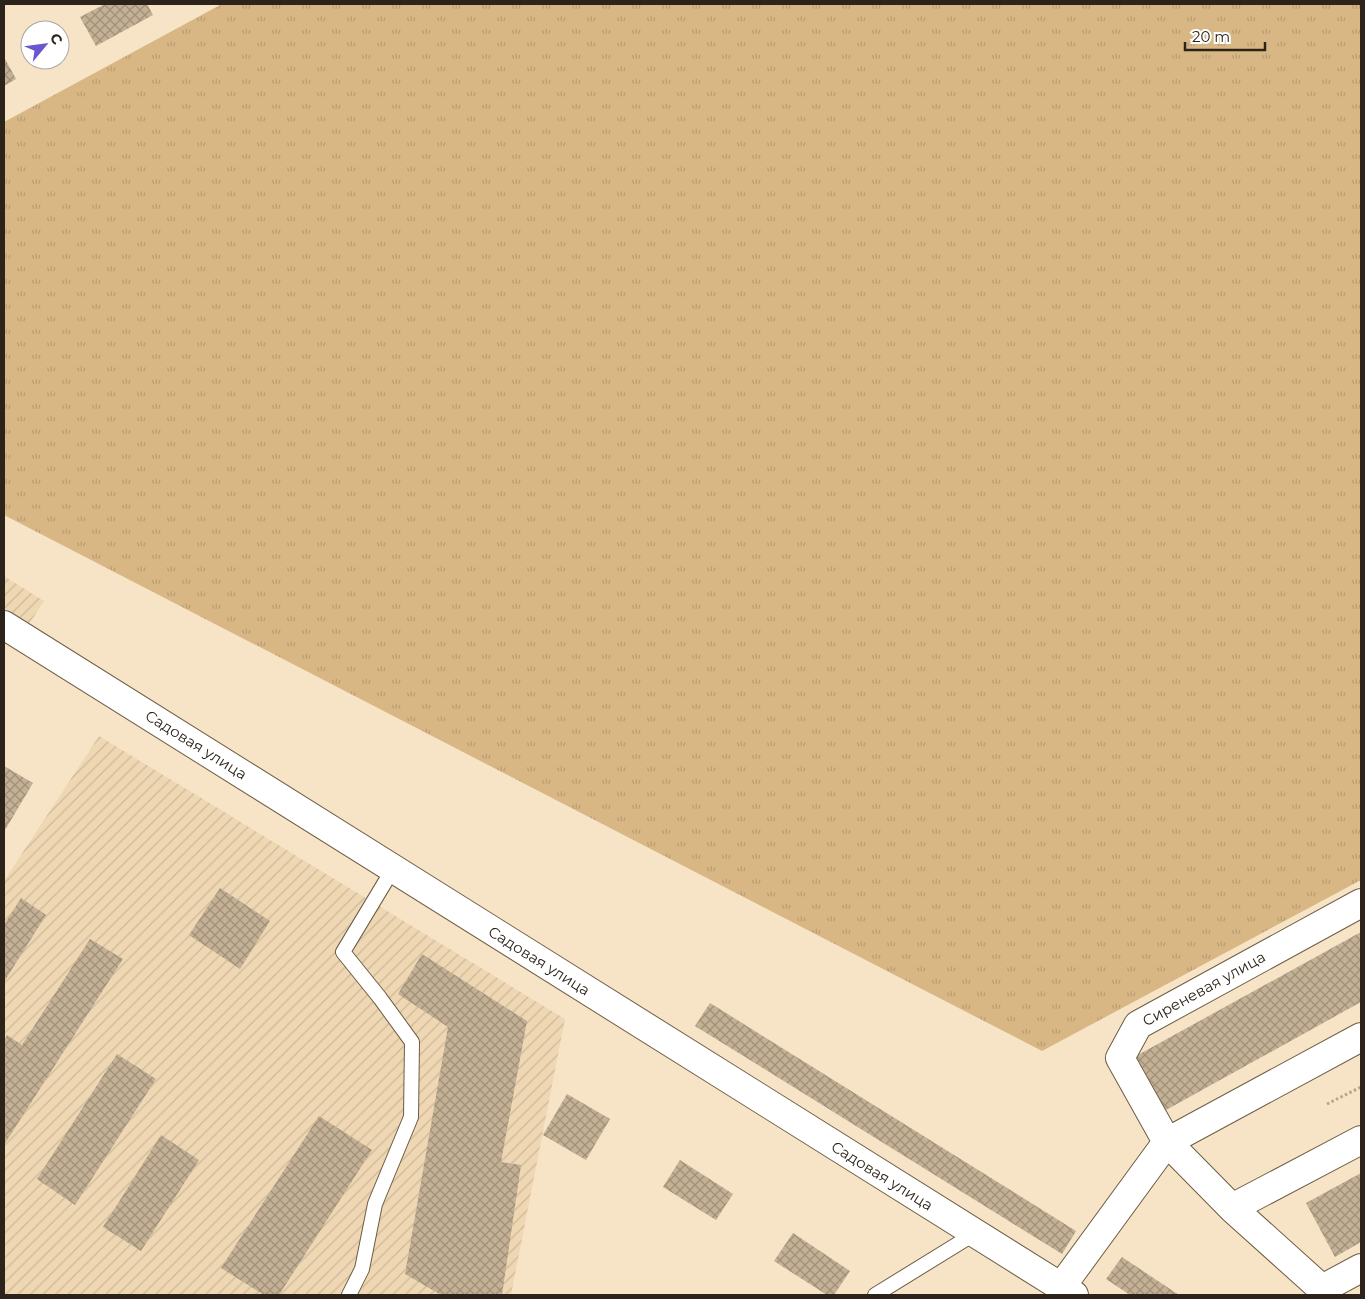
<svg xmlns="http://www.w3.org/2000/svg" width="1365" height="1299" font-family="Montserrat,sans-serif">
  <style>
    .industrial { fill: url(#industrial-furrows) }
    .grass { fill: url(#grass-tufts) }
    .building { fill: url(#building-cross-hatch) }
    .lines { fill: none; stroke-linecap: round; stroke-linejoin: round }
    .service-casing { stroke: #6d5d43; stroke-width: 16 }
    .minor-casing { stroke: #6d5d43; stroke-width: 30 }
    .path { stroke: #b5a68f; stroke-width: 3; stroke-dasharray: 2.5 2.5; stroke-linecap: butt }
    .service { stroke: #fff; stroke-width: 14 }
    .minor { stroke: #fff; stroke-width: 28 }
    .labels { text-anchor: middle; stroke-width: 4.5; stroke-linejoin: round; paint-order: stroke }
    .street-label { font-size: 15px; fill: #2c241a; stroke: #fff }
  </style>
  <defs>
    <pattern id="industrial-furrows" width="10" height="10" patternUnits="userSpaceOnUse" patternTransform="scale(1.25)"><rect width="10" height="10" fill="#efd7b3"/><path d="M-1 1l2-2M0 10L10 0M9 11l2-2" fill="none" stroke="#cdb899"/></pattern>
    <pattern id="grass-tufts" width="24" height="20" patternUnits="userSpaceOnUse" patternTransform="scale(1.25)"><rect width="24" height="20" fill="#d9b785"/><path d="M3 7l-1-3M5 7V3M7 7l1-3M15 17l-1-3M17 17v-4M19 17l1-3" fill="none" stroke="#ba9d72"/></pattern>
    <pattern id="building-cross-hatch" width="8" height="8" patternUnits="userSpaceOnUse" patternTransform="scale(1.25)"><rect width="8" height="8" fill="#c4b195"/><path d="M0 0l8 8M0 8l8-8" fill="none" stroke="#9f9079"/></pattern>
  </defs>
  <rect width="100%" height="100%" fill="#f7e4c7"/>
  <!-- industrial -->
  <path class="industrial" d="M4 576 44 601 29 624 4 608Z
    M99 736 565 1019 511 1295H4V881Z"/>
  <!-- grass -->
  <path class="grass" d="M222 4H1361V880L1042 1051 4 515V122Z"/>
  <!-- building -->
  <path class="building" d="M105 4H147L153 15 96 46 80 17Z
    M4 57 16 79 4 86Z
    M4 766 33 783 5 830 4 829Z
    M220 888 270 921 240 969 189 935Z
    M21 898 46 915 4 982V925Z
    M1361 932V1002L1166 1110 1136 1056Z
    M90 939 123 959 4 1145V1040L7 1035 22 1045Z
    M422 954 527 1021 501 1162 521 1165 502 1295H441L405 1274 448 1027 398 994Z
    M710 1003 1076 1231 1062 1254 695 1026Z
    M117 1054 156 1079 75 1205 37 1179Z
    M567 1094 610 1119 586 1160 543 1135Z
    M319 1116 372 1150 279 1295H264L221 1268Z
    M161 1135 199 1160 141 1251 103 1227Z
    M680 1160 733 1194 716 1220 663 1187Z
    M1361 1173V1242L1335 1257 1306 1203Z
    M793 1233 850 1271 834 1295H827L774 1261Z
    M1122 1257 1179 1295H1130L1106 1279Z"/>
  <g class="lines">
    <!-- service casing -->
    <g class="service-casing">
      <path id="service" d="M349 1295 362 1269 375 1204 411 1117 412 1042 380 998 343 952 393 869
        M875 1295 974 1234"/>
    </g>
    <!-- minor casing -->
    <g class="minor-casing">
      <path id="minor" d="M4 625 1074 1295
        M1361 903 1138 1025 1120 1058 1167 1142 1232 1208 1322 1289 1361 1268
        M1232 1208 1361 1140
        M1061 1287 1167 1142 1361 1037"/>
    </g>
    <!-- path -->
    <path class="path" d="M1327 1104 1361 1087"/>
    <!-- service -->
    <use href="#service" class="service"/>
    <!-- minor -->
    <use href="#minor" class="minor"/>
  </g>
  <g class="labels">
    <!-- street labels -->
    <g class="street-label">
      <text transform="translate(196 745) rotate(32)" y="5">Садовая улица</text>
      <text transform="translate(539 961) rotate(32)" y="5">Садовая улица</text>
      <text transform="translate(1204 989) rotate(-29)" y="5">Сиреневая улица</text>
      <text transform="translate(882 1176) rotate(32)" y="5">Садовая улица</text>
    </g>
  </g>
  <!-- border -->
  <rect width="1365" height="1299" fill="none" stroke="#2c241a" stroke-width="10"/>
  <!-- north arrow -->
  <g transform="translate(45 45) rotate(61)"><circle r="24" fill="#ffffff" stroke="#aba7a3"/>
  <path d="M0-4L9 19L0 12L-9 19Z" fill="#6c55ce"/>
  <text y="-8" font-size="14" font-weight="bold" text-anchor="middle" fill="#2c241a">С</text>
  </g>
  <!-- scale -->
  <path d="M1185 42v8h80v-8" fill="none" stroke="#2c241a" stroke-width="2.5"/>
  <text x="1192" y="42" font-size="15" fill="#2c241a" stroke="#ffffff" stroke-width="4" paint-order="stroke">20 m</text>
</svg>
